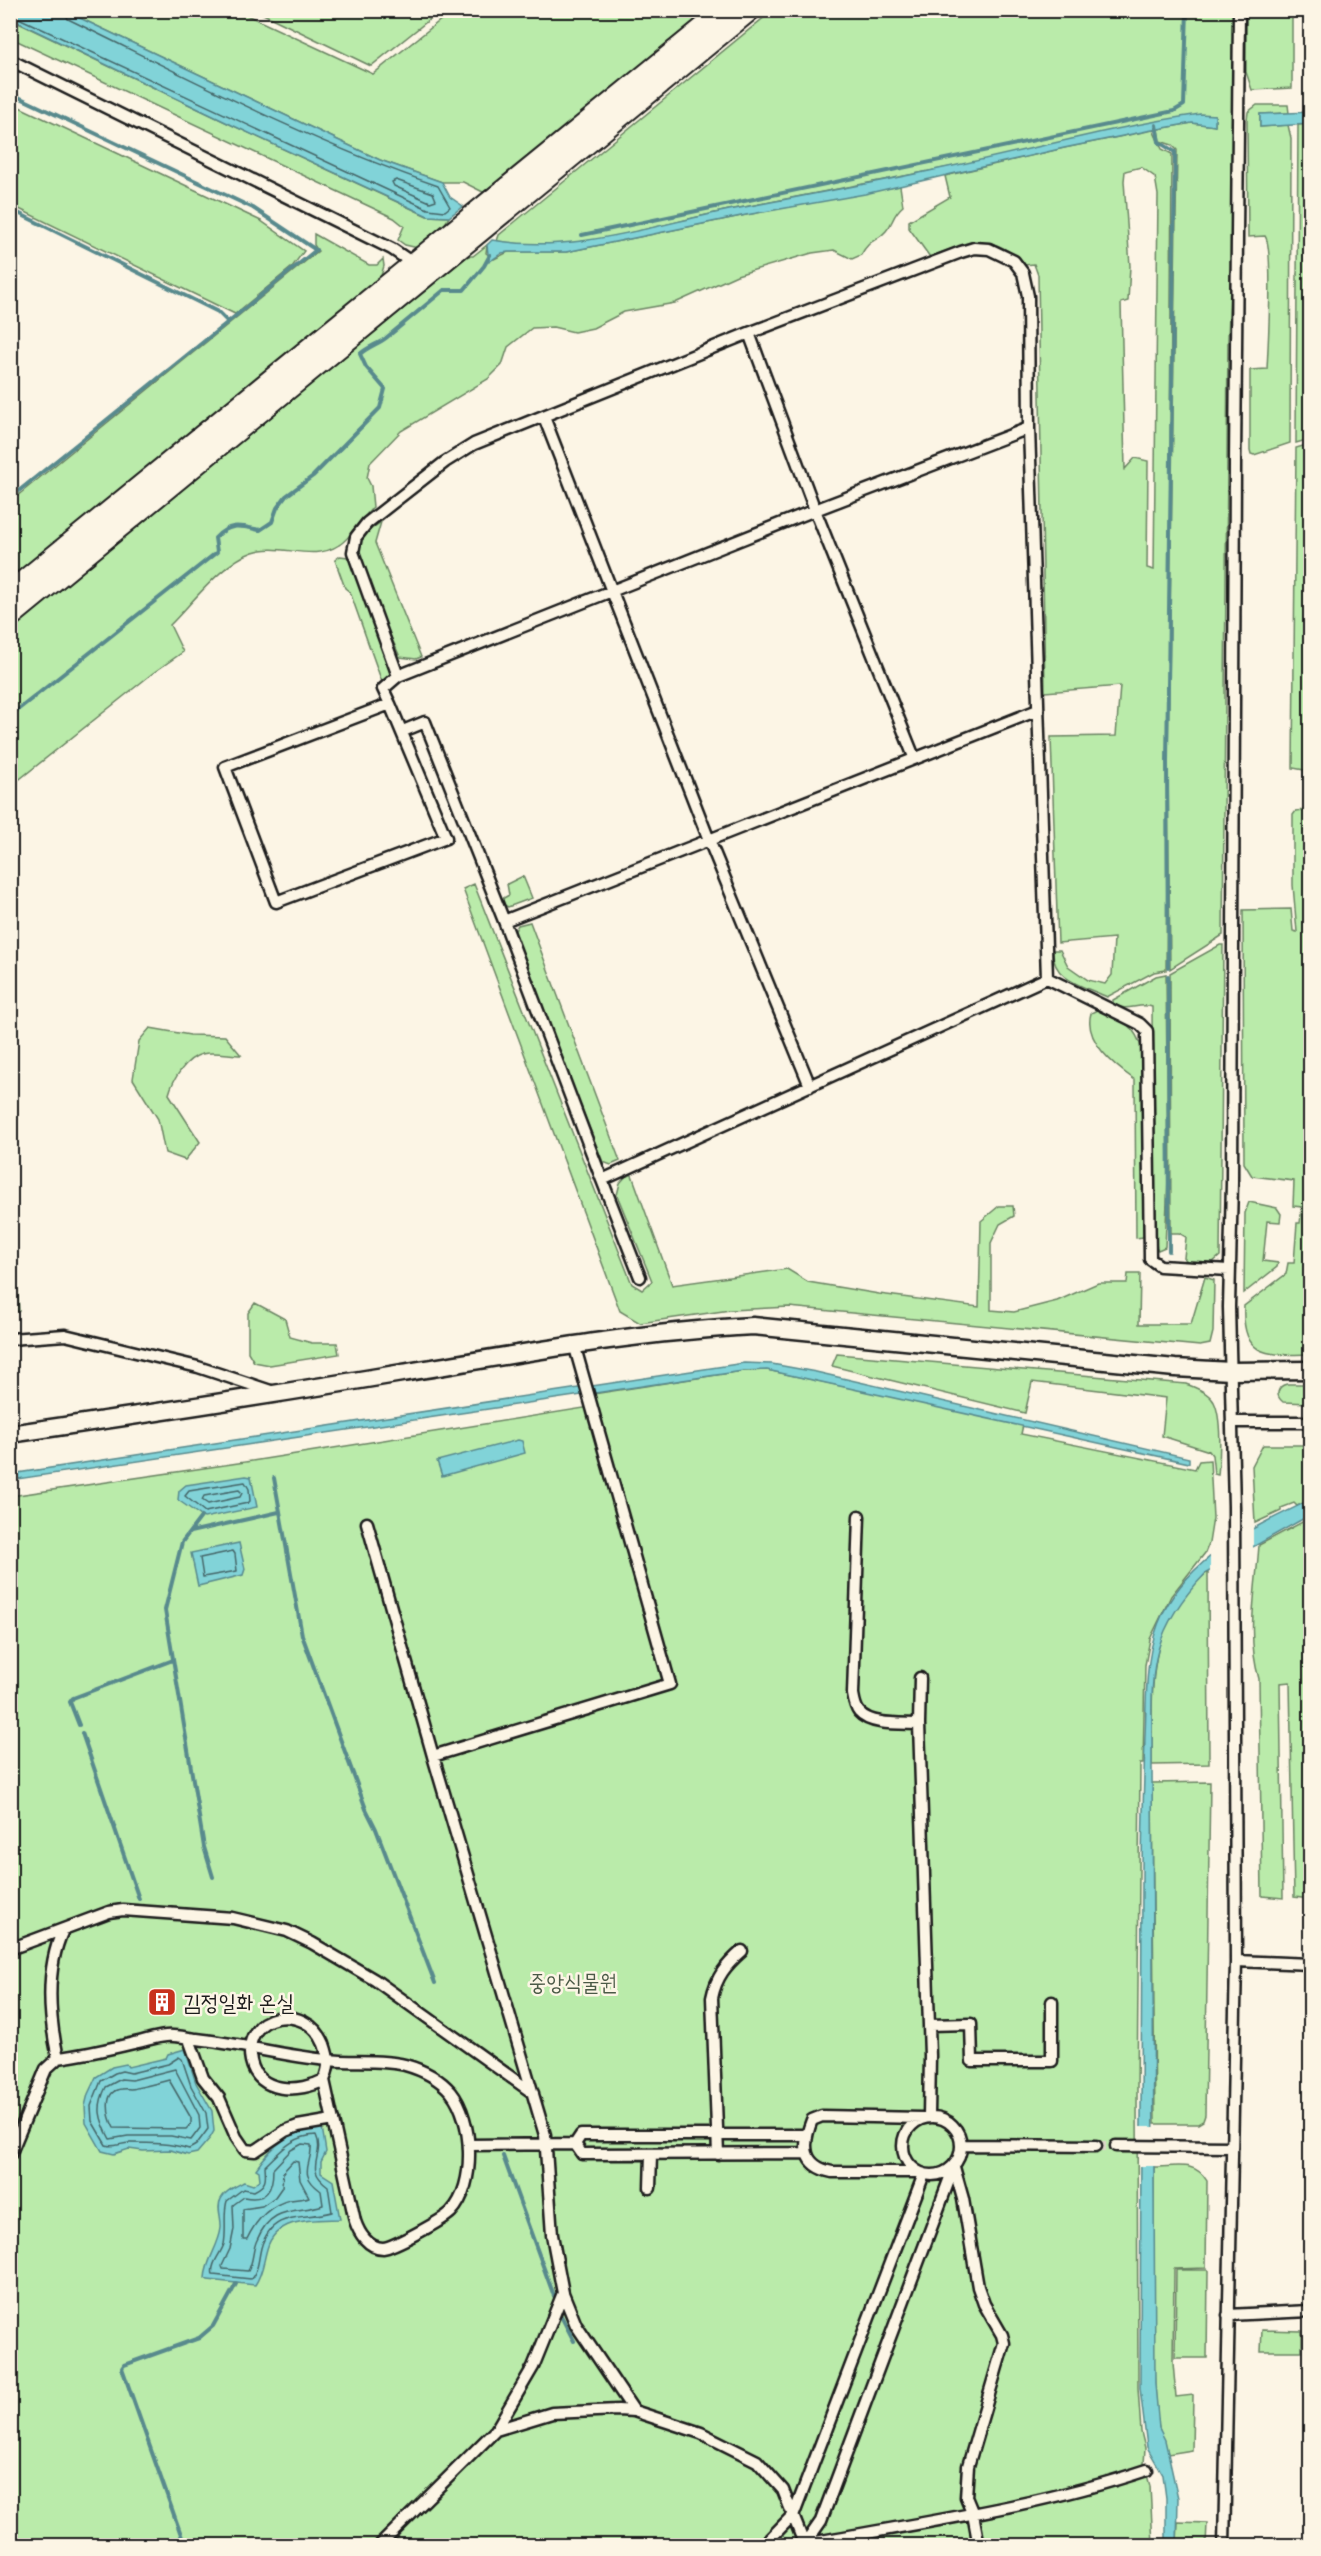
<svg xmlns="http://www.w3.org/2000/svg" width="1321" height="2556" font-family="Itim,'Poor Story',sans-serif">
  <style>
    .green { fill: #baebaa; stroke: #6b8463; stroke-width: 1.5; fill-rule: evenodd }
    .water { fill: #81d3d8; stroke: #598a8d; stroke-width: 1.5 }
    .pier { fill: #fcf5e5 }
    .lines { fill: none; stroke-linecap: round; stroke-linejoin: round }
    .shore { stroke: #446567; stroke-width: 1.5 }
    .stream { stroke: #598a8d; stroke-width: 4 }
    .street-tunnel { stroke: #dad4c7; stroke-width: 10; stroke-dasharray: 10 5; stroke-linecap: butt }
    .street-casing { stroke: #1c1c1c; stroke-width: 15 }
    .primary-casing { stroke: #1c1c1c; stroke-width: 21 }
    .highway-casing { stroke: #1c1c1c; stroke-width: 24 }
    .street { stroke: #fcf5e5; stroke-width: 10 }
    .primary { stroke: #fcf5e5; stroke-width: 16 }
    .highway { stroke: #fcf5e5; stroke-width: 20 }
    .labels { text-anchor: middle; stroke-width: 5; stroke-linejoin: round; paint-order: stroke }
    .park-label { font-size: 22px; fill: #4b5a47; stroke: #fcf5e5 }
    .poi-label { font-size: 22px; fill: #1c1c1c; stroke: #fcf5e5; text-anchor: start }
  </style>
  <rect width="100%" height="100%" fill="#fcf5e5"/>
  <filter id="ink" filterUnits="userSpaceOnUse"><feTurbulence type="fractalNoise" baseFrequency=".0167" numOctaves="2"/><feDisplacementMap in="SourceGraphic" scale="12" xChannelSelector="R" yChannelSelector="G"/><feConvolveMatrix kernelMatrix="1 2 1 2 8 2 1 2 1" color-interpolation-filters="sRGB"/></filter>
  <g filter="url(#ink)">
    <!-- green -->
    <path class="green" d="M65 11H238L373 74 452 11H706L485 193 463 182H442L380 160Z
      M257 11H440L371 66Z
      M772 11H1233L1235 155 1228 339 1223 935 1170 969 1168 764 1166 970 1154 972 1107 997C1084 986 1051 980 1053 950H1060L1068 966 1088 980 1105 984 1112 975 1114 938 1058 943 1051 737 1116 736 1120 686 1045 692 1038 275 1034 264 1024 265C993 230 967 243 930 257L909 228V221L950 197 945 176 1064 148 1153 130 1162 149 1172 154 1168 756 1177 150 1172 145 1160 141 1158 129 1192 123 1215 126V115C1055 147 894 178 734 209 657 224 576 255 497 241L499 235ZM1141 167 1155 177 1158 195 1154 570 1147 568 1148 461 1135 458 1125 469 1121 303 1128 301 1130 266 1124 181 1125 171Z
      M1246 11H1292V88L1252 90 1246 72Z
      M10 19 234 126 427 216 449 217 442 229 418 248 405 245 398 240 404 226 394 218 11 38Z
      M11 103 261 221 304 251 292 267 235 314 11 205Z
      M1257 105H1288L1289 113 1260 114V127L1288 125 1291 138 1290 443 1254 455 1251 454 1250 450V370L1267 369C1268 348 1274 248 1265 236L1248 237 1247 120 1248 112Z
      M1310 124V439L1296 443 1298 125Z
      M900 186 903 206C892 215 894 222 886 231 877 242 870 238 861 255L852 259 834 250 812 253 737 275 675 303 624 312 593 328 574 332 553 327 532 328 508 347 502 365 488 379 401 431 370 463 367 478 371 486 373 507C363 517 350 539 339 545 312 563 281 542 253 552 223 562 193 602 170 625L183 652 153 673 11 786V629L468 256H473L487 245 486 253 494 259 508 252H566L746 215Z
      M314 234 369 265H377L383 259 384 266 380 279 11 580V501L318 251 314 245Z
      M1310 444V804L1304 802V770L1293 768 1296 448Z
      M381 522 375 543 421 657 416 659 400 657C390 634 358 569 360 546 361 534 373 528 381 522Z
      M340 556 348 557 393 674 382 682 350 592 345 588 335 560Z
      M1304 810 1310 811V1354C1269 1355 1241 1359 1244 1306L1286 1274 1288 1263H1294L1297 1223H1300L1302 1207 1293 1206 1294 1181 1252 1176 1244 1163 1243 910 1291 909 1293 931 1297 932 1293 885V815L1296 811Z
      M523 876 532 898 508 907 502 904 500 900 509 895 507 884Z
      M474 884 632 1284 642 1290 652 1281 617 1195 620 1183 627 1175H632L672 1285 787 1269 808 1282 879 1294 979 1307 981 1221 999 1206H1013L1014 1216 1000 1224 991 1243V1310L1014 1312 1057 1301 1098 1283H1127L1128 1274H1140L1139 1324H1191L1205 1277 1214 1280 1213 1332 1210 1344 1200 1346 789 1307 730 1310 640 1323 620 1311 463 889Z
      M530 922 620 1161 611 1165 603 1162 514 939 513 934 518 925Z
      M1220 945H1223L1220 1256 1213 1262H1188L1184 1258 1186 1237 1179 1233H1171L1170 973Z
      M1166 974 1168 1178 1165 1247 1158 1250 1154 1241 1152 1007C1139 1002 1127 1013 1113 1004V1000L1156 976Z
      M1097 1010C1120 1020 1135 1023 1142 1050L1143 1237 1136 1238 1135 1080C1115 1066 1083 1041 1091 1013Z
      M150 1028 190 1035 225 1036 241 1055C230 1055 213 1051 202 1054 186 1058 173 1079 169 1094L200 1142 185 1160 165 1153 158 1119 133 1079 139 1041Z
      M1249 1202 1277 1208 1281 1214 1280 1222 1267 1221 1263 1261 1278 1263 1277 1267 1244 1293 1245 1213Z
      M10 1237H14L19 1311 11 1312Z
      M255 1303 285 1319 290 1337 312 1343H337L339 1354 270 1365 254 1362 248 1352V1313Z
      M837 1354 1186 1384C1196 1388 1208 1392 1214 1402 1222 1418 1220 1458 1218 1475L1214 1474 1212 1455 1209 1451 1162 1436 1166 1398 1032 1382 1025 1413 832 1366Z
      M767 1370 1023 1425 1021 1434 1195 1469 1199 1461 1210 1460 1213 1518 1209 1543 1205 1553 1171 1596 1150 1639 1145 1665 1143 1764H1140L1137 2090 1138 2388 1141 2432 1145 2448 1144 2464 1150 2486 1153 2545H11V1496L252 1461 597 1406 593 1394 743 1371Z
      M1287 1384H1310V1403L1283 1402C1275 1396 1277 1386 1287 1384Z
      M1263 1445H1310V1500L1297 1506 1294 1503 1281 1508V1511L1255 1523 1252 1466Z
      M1310 1518V1899L1294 1897 1290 1682 1280 1683 1283 1898 1262 1896 1259 1679C1246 1635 1256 1590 1259 1545Z
      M1208 1572 1209 1764 1152 1765C1153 1692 1143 1622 1208 1572Z
      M1210 1782 1205 2115 1203 2121 1198 2124H1155L1152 1783Z
      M1154 2167C1175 2167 1195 2160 1207 2181L1206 2268 1174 2269 1173 2363 1176 2397 1193 2395 1192 2450 1168 2454C1166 2443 1160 2435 1158 2424 1149 2341 1155 2251 1154 2167Z
      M1176 2270H1208L1207 2358H1175Z
      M1262 2330 1302 2331V2351H1261Z
      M1178 2522 1207 2523 1206 2545H1177Z"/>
    <!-- water -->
    <path class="water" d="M10 11H65L380 160 442 182 450 197 463 206 449 217 428 216 234 126 11 19Z
      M1310 112V124L1260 127V114Z
      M1200 114 1215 115V126L1192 123 1147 131 1064 148 865 194 746 215 566 252H508L502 253 489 262 487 245 492 240C572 254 651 226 729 210 796 197 863 185 929 171 1020 153 1109 127 1200 114Z
      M744 1363 772 1364 816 1372 1189 1458V1463L767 1370 743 1371 11 1480V1474Z
      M518 1440 522 1441 525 1453 442 1476 437 1461Z
      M246 1476 251 1477 257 1507 204 1518 178 1500 179 1491 186 1485Z
      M1310 1500V1515L1206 1573C1142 1639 1153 1680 1152 1765L1155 2384 1159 2428 1165 2440 1178 2498 1177 2545H1166V2498L1163 2475 1147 2447 1140 2388C1140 2218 1141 2048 1142 1877 1142 1830 1144 1784 1145 1736 1147 1694 1144 1652 1163 1613 1194 1553 1253 1528 1310 1500Z
      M239 1543 245 1569 243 1575 198 1586 191 1553Z
      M185 2049 196 2083 212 2111 214 2131 210 2138 197 2153 188 2155 170 2150 143 2151 129 2149 114 2154 102 2151 86 2123 85 2106 88 2094 96 2077 112 2067 126 2064 128 2067 166 2058 168 2054Z
      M322 2127 326 2152 321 2162V2173L333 2181 340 2219C313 2220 276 2217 267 2249 263 2263 263 2273 255 2285L208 2280 205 2278C206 2260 219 2246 221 2228 222 2218 216 2207 221 2199 225 2191 236 2186 244 2182L253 2185 260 2180 259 2171 256 2169C275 2141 290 2133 322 2127Z"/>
    <!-- pier -->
    <path class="pier" d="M1253 1525V1549L1210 1574V1552Z
      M1138 2127H1158L1157 2166H1138Z"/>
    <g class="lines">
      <!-- shore -->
      <path class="shore" d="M10 14 428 209 445 211 450 207 438 186C310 142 189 78 68 19L64 10
        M396 180 433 193 436 200 430 202 394 186 392 182Z
        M245 1482 249 1489 250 1501 248 1503 205 1512 185 1496 189 1491Z
        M239 1490 242 1493 240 1497 208 1504 202 1500 204 1496Z
        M233 1551 235 1554 237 1571 203 1577 200 1558Z
        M179 2057 182 2059 191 2086 206 2113 208 2129 196 2145 189 2149C171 2143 149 2143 130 2143 120 2143 115 2148 106 2145L92 2121 91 2106 101 2081 115 2073 122 2071 131 2073 168 2064Z
        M175 2069 199 2115 200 2128 191 2140 171 2136H128L110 2139C99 2119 96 2107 106 2087L121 2079 132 2080Z
        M169 2080 191 2118V2124L186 2129 114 2128C108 2117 102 2090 122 2089 127 2088 131 2090 136 2088 147 2086 158 2083 169 2080Z
        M316 2135C326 2157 302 2167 328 2186L332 2212C304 2220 272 2209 261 2248 258 2260 259 2269 251 2279L213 2275C210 2264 221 2254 224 2244 227 2229 223 2213 227 2201L243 2189 254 2191C267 2185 266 2179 265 2166 281 2151 292 2136 316 2135Z
        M302 2144 311 2145C313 2164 296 2173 321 2191L323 2205C295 2214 272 2204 257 2240 252 2250 254 2261 248 2271L223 2269 222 2266 230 2249 234 2229 233 2205 244 2197C267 2202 273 2189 273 2169L291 2150Z
        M293 2161 298 2162 300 2180 309 2197C303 2199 296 2199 290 2200 269 2205 256 2220 247 2239H243V2209L262 2206 275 2197 282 2187 283 2172Z"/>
      <!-- stream -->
      <path class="stream" d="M10 93 253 208 316 250 228 322
        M1156 125 1159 142 1175 152 1167 762 1168 967
        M10 209 218 312 228 322 10 498
        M582 235 1174 111 1184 105 1187 10
        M10 716 217 552 215 538C230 522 240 526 260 530L272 522 277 508 286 496 313 476 380 408 385 389 366 367 360 354C368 347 378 344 386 338L444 290H464L484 266 490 255
        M1168 976 1169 1251
        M274 1478 302 1635 366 1809 376 1829 435 1983
        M201 1517 182 1542 165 1610 204 1847 213 1877
        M190 1532 279 1512
        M79 1725 70 1702 73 1698 173 1660
        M82 1733 139 1899
        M503 2156 554 2296
        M561 2316 574 2341
        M185 2546 122 2368 124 2365 199 2338 213 2326 236 2284"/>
      <!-- street-tunnel -->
      <path class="street-tunnel" d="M1096 2146H1116"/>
      <!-- street casing -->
      <g class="street-casing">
        <path id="street" d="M10 60 392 249 414 264
          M749 333 815 510 914 757
          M544 417 709 840 810 1086
          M398 676 353 552 356 537 367 523 445 462 474 444 749 333 961 252 974 248 989 249 1014 261 1023 273 1028 296 1029 428 1047 978
          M390 704 383 689 398 676 815 510 1029 428
          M390 704 446 838 276 902 225 767Z
          M403 731 425 722 504 921 602 1180 1047 978 1140 1024 1147 1031 1150 1259 1160 1266 1229 1270
          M504 921 1038 710
          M602 1180 640 1277
          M10 1339 65 1335 198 1367 274 1392
          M1233 1422H1310
          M859 1516 853 1694C854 1700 855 1707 859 1712 871 1726 902 1723 919 1724
          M367 1523 433 1756 670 1684 574 1344
          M920 1678 919 1724 930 2056 929 2116
          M433 1756 545 2135 552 2235 563 2293 576 2325 634 2411
          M10 1949 109 1912 123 1910 233 1918 287 1931 312 1943 375 1980 533 2093
          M1236 1961 1310 1964
          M929 2025 971 2024 972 2061H1052V2002
          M189 2039 203 2078 219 2098 236 2137 245 2150 255 2151 285 2131 298 2126 333 2120
          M58 2058C84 2055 109 2049 134 2043 144 2041 155 2037 166 2036 176 2035 187 2038 197 2039 241 2044 284 2056 328 2060 353 2063 379 2059 405 2065 423 2070 439 2078 451 2092 473 2119 477 2185 451 2212 443 2220 394 2247 383 2248 368 2248 359 2233 355 2221L324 2080C330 2066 329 2058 324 2044 306 2001 241 2012 251 2061 258 2094 300 2093 324 2080
          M903 2146a29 29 0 1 1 58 0a29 29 0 1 1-58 0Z
          M470 2145 575 2144
          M961 2145 1096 2146
          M1116 2146 1232 2147
          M806 2153 582 2154 575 2144 581 2135H806
          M718 2154 712 1998C716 1977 726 1965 742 1951
          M10 2155 46 2069 58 2058C49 2017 45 1969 63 1930
          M919 2172H832C802 2166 802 2145 812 2120L822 2116 923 2118
          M650 2188 651 2154
          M1228 2315 1310 2311
          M496 2430 533 2367 563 2293
          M805 2544 821 2521 954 2167 963 2199 978 2287 984 2304 1002 2335 1004 2343 968 2466 966 2497 973 2514 979 2546
          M805 2544C919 2523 1036 2507 1147 2470
          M379 2546 496 2430 552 2413 618 2410 634 2411 701 2433 757 2461 783 2490 805 2546
          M763 2546 794 2514 924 2174
          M1224 2546 1236 1961 1234 1507 1229 1307 1232 1183 1235 464 1239 10"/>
      </g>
      <!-- primary casing -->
      <g class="primary-casing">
        <path id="primary" d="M10 1434C141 1415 271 1395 402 1373 518 1354 635 1332 753 1326L1175 1368 1231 1371 1310 1370"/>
      </g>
      <!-- highway casing -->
      <g class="highway-casing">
        <path id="highway" d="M10 592 725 10
          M10 617 750 10"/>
      </g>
      <!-- street -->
      <use href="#street" class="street"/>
      <!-- primary -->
      <use href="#primary" class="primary"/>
      <!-- highway -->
      <use href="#highway" class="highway"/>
    </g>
  </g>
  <!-- icons -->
  <defs>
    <g id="building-square" transform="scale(1.5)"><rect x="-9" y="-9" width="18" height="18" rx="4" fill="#c8321e" stroke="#fcf5e5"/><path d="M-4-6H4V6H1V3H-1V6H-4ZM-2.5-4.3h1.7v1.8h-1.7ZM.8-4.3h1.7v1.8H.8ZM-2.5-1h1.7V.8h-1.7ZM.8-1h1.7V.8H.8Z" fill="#fff"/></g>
  </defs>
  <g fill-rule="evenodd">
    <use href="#building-square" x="162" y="2002"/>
  </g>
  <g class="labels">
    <!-- park labels -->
    <g class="park-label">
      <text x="573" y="1990">중앙식물원</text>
    </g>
    <!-- poi labels -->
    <g class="poi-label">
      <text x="183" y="2010">김정일화 온실</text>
    </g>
  </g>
  <!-- margin -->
  <rect width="1321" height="2556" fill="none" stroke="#fcf5e5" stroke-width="36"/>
  <rect x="18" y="18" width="1285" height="2520" fill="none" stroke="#1c1c1c" stroke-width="2" filter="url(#ink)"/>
</svg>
